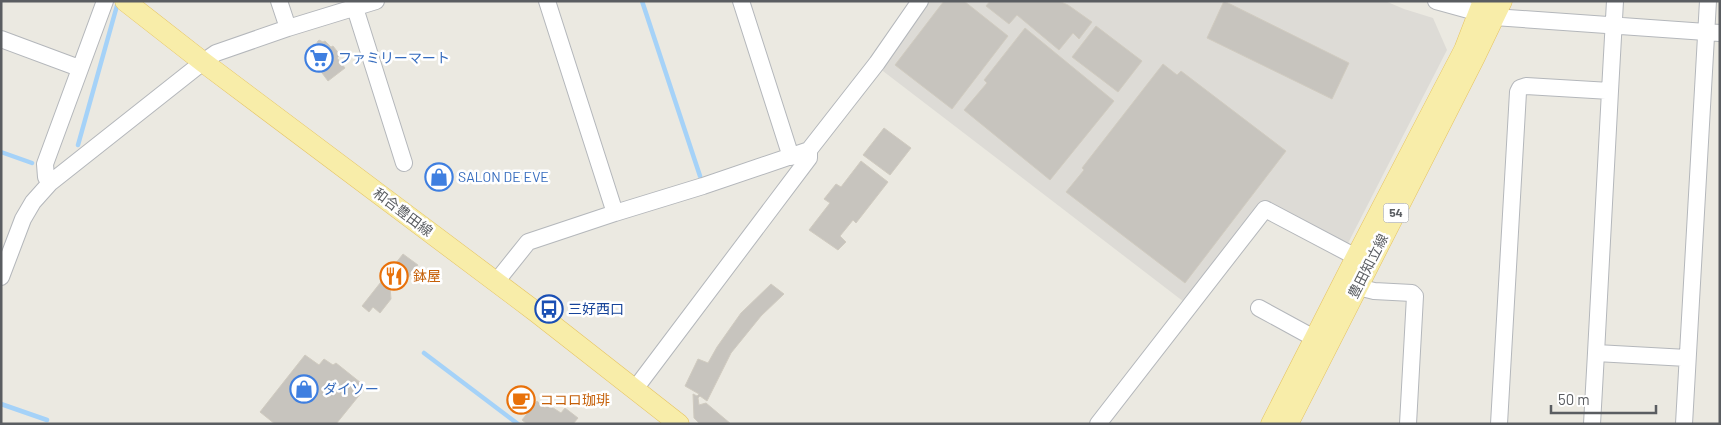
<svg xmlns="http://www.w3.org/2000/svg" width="1721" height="425" font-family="Barlow,'Noto Sans JP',sans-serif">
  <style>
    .industrial { fill: #dddbd6 }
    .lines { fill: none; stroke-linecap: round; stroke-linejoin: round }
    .stream { stroke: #a5d2f8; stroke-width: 4.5 }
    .building { fill: #c7c4be; stroke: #d0cbc0 }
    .minor-casing { stroke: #b4b7bb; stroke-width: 18 }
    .major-casing { stroke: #e6c360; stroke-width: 21 }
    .minor { stroke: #fff; stroke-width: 16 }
    .major { stroke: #f8eda9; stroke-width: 20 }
    .labels { text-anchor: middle; stroke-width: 5; stroke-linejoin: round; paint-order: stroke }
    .shield { fill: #fff; stroke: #8c8e90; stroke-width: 1 }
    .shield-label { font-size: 12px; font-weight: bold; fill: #5a5d61 }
    .shop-label { font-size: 14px; fill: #366cbe; stroke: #fff; text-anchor: start }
    .street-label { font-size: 14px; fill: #5a5d61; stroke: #fff }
    .food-label { font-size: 14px; fill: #c56008; stroke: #fff; text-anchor: start }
    .transit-label { font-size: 14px; fill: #164399; stroke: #fff; text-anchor: start }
  </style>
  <rect width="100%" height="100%" fill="#ebe9e1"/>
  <!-- industrial -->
  <path class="industrial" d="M930 1H1385L1404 9 1433 18 1447 50 1345 249 1265 205 1188 305 879 68Z"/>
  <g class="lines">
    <!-- stream -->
    <path class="stream" d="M642 1 700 176
      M78 145 118 2
      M1 152 32 163
      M424 353 518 424
      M1 404 47 420"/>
  </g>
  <!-- building -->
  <path class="building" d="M944 1H964L1008 36 952 109 895 65Z
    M990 1H1059L1068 5 1092 22 1079 39 1073 33 1059 50 1017 15 1009 24 986 6Z
    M1224 1 1349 63 1332 99 1207 38Z
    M1096 26 1142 61 1118 92 1072 57Z
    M1025 28 1114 101 1050 180 964 110 987 83 984 80Z
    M319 40 323 42 325 41 331 47 333 46 340 55 337 58 345 68 328 81 308 54 318 47 317 42Z
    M1163 64 1177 75 1181 71 1286 151 1185 283 1066 192 1084 170 1082 168Z
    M884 128 911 148 890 175 863 155Z
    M861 161 888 182 856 223 853 220 840 236 846 242 838 250 809 230 830 203 824 199 836 184 841 187Z
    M403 254 418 265 401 287H390L391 299 380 313 373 307 369 312 362 306Z
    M771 284 784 294 761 316 731 353 707 401 700 396 698 398 699 405 706 403 731 424H741H700L694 418 693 394 697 396 699 394 685 386 698 359 708 363 717 347 741 313Z
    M305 355 319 365 324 359 333 365 336 363 366 387 336 424H275L260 412Z
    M537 401 545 408 547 404 561 413 565 408 578 418 573 424H527L522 420Z"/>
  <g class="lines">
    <!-- minor casing -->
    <g class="minor-casing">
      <path id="minor" d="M279 1 288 28
        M547 1 615 213
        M741 1 791 157
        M1436 1 1494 17 1720 33
        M355 8 404 163
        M1 39 79 68
        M1610 91 1596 353 1687 358
        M50 183 46 177 45 164 105 1
        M1 277 23 219 33 202 50 183 203 62 216 53 288 28 376 1
        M496 282 528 242 615 213 703 186 809 150 877 63 920 1
        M1358 287 1374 291 1412 293 1415 296 1408 424
        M1259 308 1314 338
        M635 389 809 158V150
        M1098 424 1265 209 1356 257
        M1499 424 1518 92 1520 88 1526 86 1610 91 1615 1
        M1592 424 1596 353
        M1684 424 1708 1"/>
    </g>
    <!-- major casing -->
    <g class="major-casing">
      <path id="major" d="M125 1 203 62 536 312 679 424
        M1271 424 1356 257 1464 50 1483 1
        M1288 424 1475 57 1502 1"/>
    </g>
    <!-- minor -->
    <use href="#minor" class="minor"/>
    <!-- major -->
    <use href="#major" class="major"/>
  </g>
  <!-- icons -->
  <defs>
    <g id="supermarket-ring" transform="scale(1.4375)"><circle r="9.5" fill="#fff" stroke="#3f7fe0" stroke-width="1.5"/><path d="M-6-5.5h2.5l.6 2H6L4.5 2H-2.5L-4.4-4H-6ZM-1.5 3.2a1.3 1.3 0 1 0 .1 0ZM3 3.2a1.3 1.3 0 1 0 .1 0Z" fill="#3f7fe0"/></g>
    <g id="shop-ring" transform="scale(1.4375)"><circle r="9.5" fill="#fff" stroke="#3f7fe0" stroke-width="1.5"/><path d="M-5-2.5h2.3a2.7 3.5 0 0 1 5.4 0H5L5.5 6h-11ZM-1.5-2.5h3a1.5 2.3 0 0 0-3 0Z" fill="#3f7fe0"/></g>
    <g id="restaurant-ring" transform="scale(1.4375)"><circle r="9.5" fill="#fff" stroke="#e8710a" stroke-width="1.5"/><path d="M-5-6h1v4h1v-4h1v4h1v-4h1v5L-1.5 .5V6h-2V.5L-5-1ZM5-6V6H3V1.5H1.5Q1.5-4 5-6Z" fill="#e8710a"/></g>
    <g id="bus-ring" transform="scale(1.4375)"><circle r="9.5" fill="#fff" stroke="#1a4fb4" stroke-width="1.5"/><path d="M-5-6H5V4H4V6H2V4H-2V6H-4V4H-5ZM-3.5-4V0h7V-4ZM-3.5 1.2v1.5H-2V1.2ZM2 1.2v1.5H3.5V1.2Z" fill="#1a4fb4"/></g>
    <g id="cafe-ring" transform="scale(1.4375)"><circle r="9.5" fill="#fff" stroke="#e8710a" stroke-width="1.5"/><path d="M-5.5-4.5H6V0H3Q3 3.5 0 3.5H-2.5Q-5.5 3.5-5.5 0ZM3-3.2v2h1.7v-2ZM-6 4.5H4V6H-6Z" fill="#e8710a"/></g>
  </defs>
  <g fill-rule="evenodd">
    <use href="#supermarket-ring" x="319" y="58"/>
    <use href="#shop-ring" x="439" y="177"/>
    <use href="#restaurant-ring" x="394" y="276"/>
    <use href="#bus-ring" x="549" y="309"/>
    <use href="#shop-ring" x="304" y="389"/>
    <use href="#cafe-ring" x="521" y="400"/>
  </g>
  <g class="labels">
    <!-- shield labels -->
    <rect class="shield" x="1383.5" y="203.5" width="25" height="19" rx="4"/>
    <g class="shield-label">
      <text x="1396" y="217">54</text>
    </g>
    <!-- shop labels -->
    <g class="shop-label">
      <text x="338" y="63">ファミリーマート</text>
      <text x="458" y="182">SALON DE EVE</text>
      <text x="323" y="394">ダイソー</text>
    </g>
    <!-- street labels -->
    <g class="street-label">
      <text transform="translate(403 212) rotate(37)" y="5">和合豊田線</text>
      <text transform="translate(1368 266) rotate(-63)" y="5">豊田知立線</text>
    </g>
    <!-- food labels -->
    <g class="food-label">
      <text x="413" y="281">鉢屋</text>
      <text x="540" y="405">ココロ珈琲</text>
    </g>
    <!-- transit labels -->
    <g class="transit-label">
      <text x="568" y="314">三好西口</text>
    </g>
  </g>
  <!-- border -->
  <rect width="1721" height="425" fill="none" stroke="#5a5d61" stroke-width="5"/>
  <!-- scale -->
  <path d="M1551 405v8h105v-8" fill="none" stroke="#5a5d61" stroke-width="2.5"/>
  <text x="1558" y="405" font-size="15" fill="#5a5d61" stroke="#ffffff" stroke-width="4" paint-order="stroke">50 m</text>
</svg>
